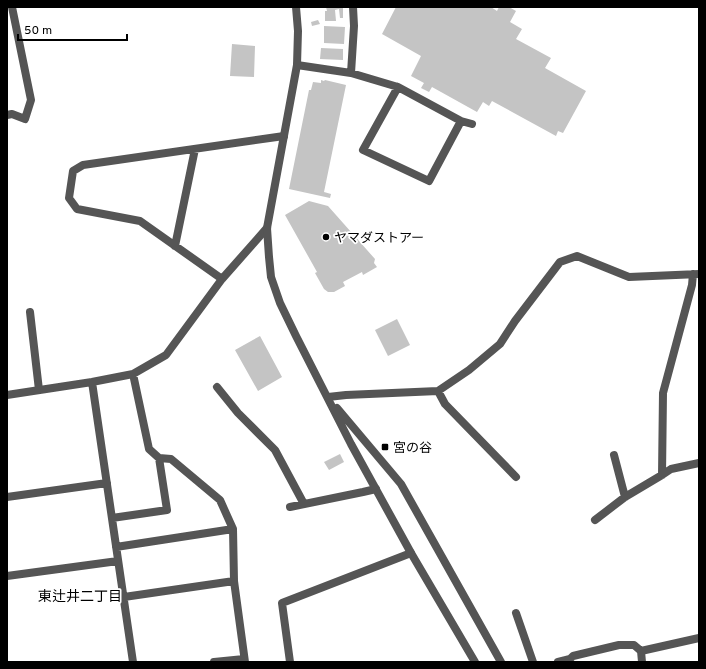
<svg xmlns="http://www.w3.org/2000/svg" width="706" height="669" font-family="Overpass,'Noto Sans JP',sans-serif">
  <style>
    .building { fill: #c4c4c4 }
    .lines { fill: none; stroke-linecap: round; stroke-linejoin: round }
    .minor { stroke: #555; stroke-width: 8 }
    .tertiary { stroke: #555; stroke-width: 8 }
    .poi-dot { fill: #000; stroke: #fff; stroke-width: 1.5 }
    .labels { text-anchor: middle; stroke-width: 3.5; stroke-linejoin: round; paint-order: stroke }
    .poi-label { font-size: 13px; fill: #000; stroke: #fff; text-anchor: start }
    .neighbourhood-label { font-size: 14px; fill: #000; stroke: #fff }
  </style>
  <rect width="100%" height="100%" fill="#fff"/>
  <!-- building -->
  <path class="building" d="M326 7H343V18H340L339 9 335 10 336 21H325V11H327Z
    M396 7H491L497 11 499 7H509L516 11 510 22 522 29 516 39 551 58 545 68 586 91 563 133 558 131 556 136 492 101 489 106 483 102 477 112 432 87 429 92 421 88 424 83 411 76 421 56 382 34Z
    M318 20 320 24 312 26 311 22Z
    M324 26 345 27 344 44 324 43Z
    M232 44 255 46 254 77 230 76Z
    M321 48 343 49V60L320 59Z
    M321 80 324 81 325 80 346 85 324 192 331 194 330 198 289 189 309 90H311L313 82 321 83Z
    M309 201 328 206 375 259 374 263 377 267 363 275 362 272 343 282 345 286 334 292H328L324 289 315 273 317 272 285 215Z
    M397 319 410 345 388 356 375 330Z
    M260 336 282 377 258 391 235 350Z
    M340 454 344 462 329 470 324 462Z"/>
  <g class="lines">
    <!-- minor -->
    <path class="minor" d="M297 65 351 73 398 87 461 121 472 124
      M351 73 354 26 353 7
      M398 87 363 150 429 181 461 121
      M7 115 12 114 25 119 31 100 12 7
      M175 246 195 149
      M222 279 140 221 77 209 69 198 73 171 83 165 284 136
      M30 312 39 390
      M92 382 133 662
      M217 387 238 413 275 450 304 504
      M438 391 445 404 516 477
      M7 395 92 382 133 374 166 355 222 279 267 228
      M328 397 346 395 438 391 469 370 500 344 515 321 560 262 577 256 629 277 699 274
      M614 455 625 497
      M159 458 171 459 220 500 233 529 234 581 245 662
      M662 475 663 393 692 285 693 274
      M7 497 107 483
      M290 507 363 492 376 489
      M112 518 167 510 159 458 149 449 133 374
      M595 520 625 497 662 475 671 469 699 463
      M116 547 233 529
      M7 576 118 561
      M124 597 234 581
      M516 613 533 662
      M641 651 642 662
      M214 662 244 659
      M290 662 282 603 411 553
      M558 662 570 659 573 656 619 645H634L641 651 699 638"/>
    <!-- tertiary -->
    <path class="tertiary" d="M296 7 298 31 297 65 267 228 269 257 271 277 280 303 296 336 351 444 411 553 475 662
      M337 408 401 484 501 662"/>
  </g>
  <!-- markers -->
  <g class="poi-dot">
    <circle cx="326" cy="237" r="4"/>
    <rect x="381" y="443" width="8" height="8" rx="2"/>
  </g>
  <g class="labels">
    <!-- poi labels -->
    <g class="poi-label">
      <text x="334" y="242">ヤマダストアー</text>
      <text x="393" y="452">宮の谷</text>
    </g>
    <!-- neighbourhood labels -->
    <g class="neighbourhood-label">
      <text x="80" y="601">東辻井二丁目</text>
    </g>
  </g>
  <!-- border -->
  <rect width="706" height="669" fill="none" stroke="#000000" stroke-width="16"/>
  <!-- scale -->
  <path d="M18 34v6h109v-6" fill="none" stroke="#000000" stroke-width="2"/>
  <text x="24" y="34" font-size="12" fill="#000000" stroke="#ffffff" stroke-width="3" paint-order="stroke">50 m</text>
</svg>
